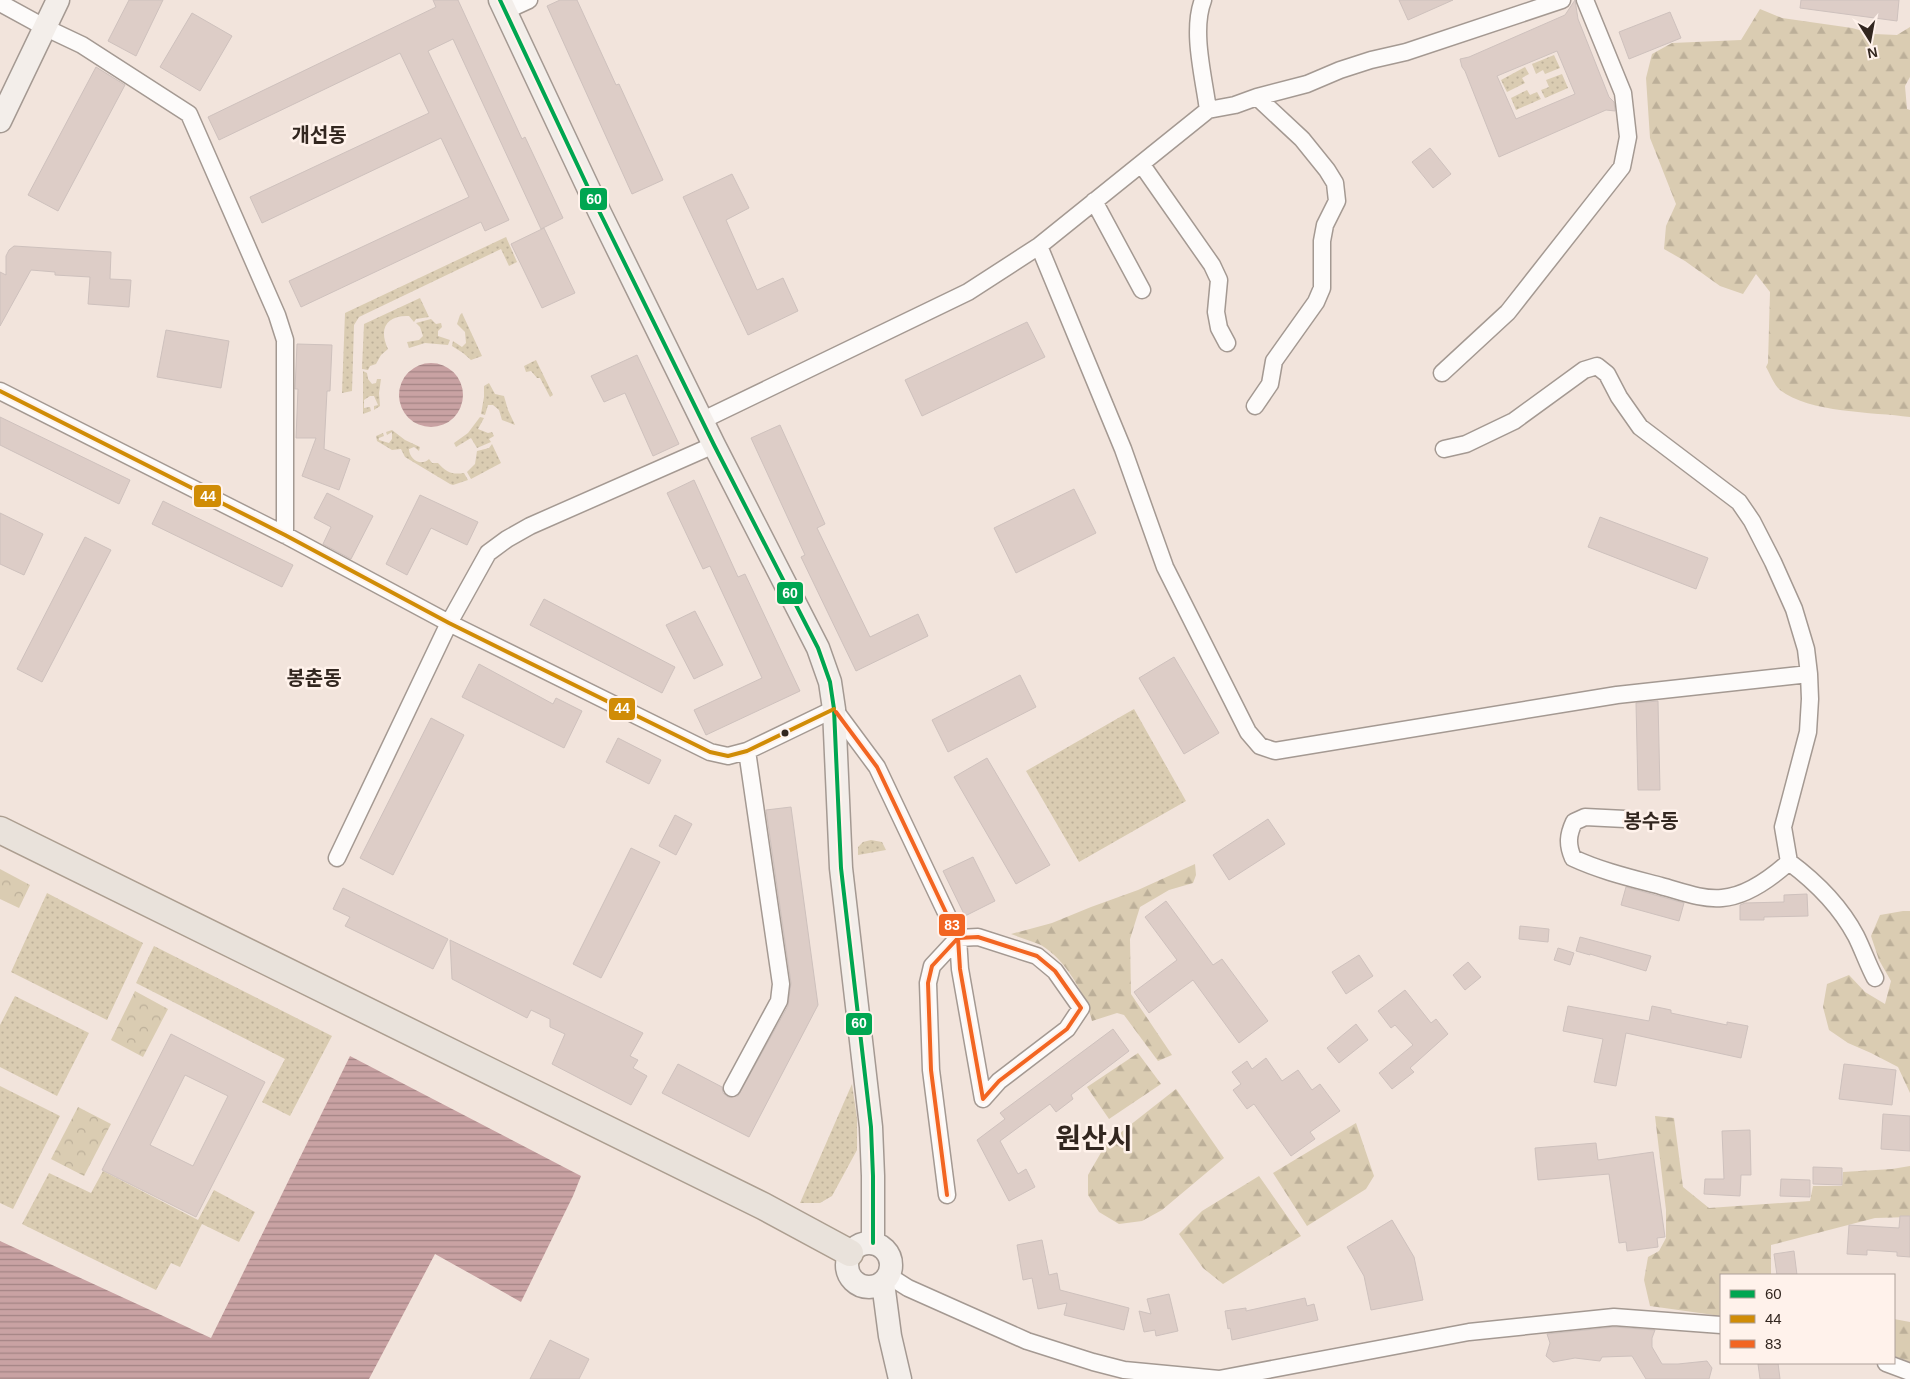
<svg xmlns="http://www.w3.org/2000/svg" width="1910" height="1379" font-family="Helvetica,'Noto Sans KR',sans-serif">
  <style>
    .grass { fill: url(#grass-dots) }
    .forest { fill: url(#forest-firs) }
    .park { fill: url(#park-crowns) }
    .water { fill: url(#water-rules) }
    .building { fill: #ddcdc7; stroke: #cec1bd; fill-rule: evenodd }
    .lines { fill: none; stroke-linecap: round; stroke-linejoin: round }
    .street-casing { stroke: #a49992; stroke-width: 19 }
    .secondary-casing { stroke: #a49992; stroke-width: 25 }
    .primary-casing { stroke: #ac9e90; stroke-width: 29 }
    .street { stroke: #fdfbfa; stroke-width: 16 }
    .secondary { stroke: #f3eeea; stroke-width: 22 }
    .primary { stroke: #e9e2db; stroke-width: 26 }
    .bus-1-casing { stroke: #fff2eb; stroke-width: 8 }
    .bus-2-casing { stroke: #fff2eb; stroke-width: 8 }
    .bus-3-casing { stroke: #fff2eb; stroke-width: 8 }
    .bus-1 { stroke: #00a651; stroke-width: 4 }
    .bus-2 { stroke: #d08c06; stroke-width: 4 }
    .bus-3 { stroke: #f26522; stroke-width: 4 }
    .bus-dot { fill: #32261f; stroke: #fff2eb; stroke-width: 2 }
    .labels { text-anchor: middle; stroke-width: 5; stroke-linejoin: round; paint-order: stroke }
    .quarter-label { font-size: 20px; font-weight: bold; fill: #32261f; stroke: #fff2eb }
    .town-label { font-size: 28px; font-weight: bold; fill: #32261f; stroke: #fff2eb }
    .line-badge { stroke: #fff2eb; stroke-width: 2 }
    .badge-label { font-size: 14px; text-anchor: middle; font-weight: bold; fill: #fff }
  </style>
  <defs>
    <pattern id="grass-dots" width="8" height="8" patternUnits="userSpaceOnUse" patternTransform="scale(1.25)"><rect width="8" height="8" fill="#daccb2"/><path d="M2 2h.1M6 6h.1" fill="none" stroke="#bcaf99" stroke-width="1.8" stroke-linecap="round"/></pattern>
    <pattern id="forest-firs" width="22" height="20" patternUnits="userSpaceOnUse" patternTransform="scale(1.25)"><rect width="22" height="20" fill="#daccb2"/><path d="M5 1l3.5 6h-7zM16 11l3.5 6h-7z" fill="#bcaf99"/></pattern>
    <pattern id="park-crowns" width="20" height="18" patternUnits="userSpaceOnUse" patternTransform="scale(1.25)"><rect width="20" height="18" fill="#daccb2"/><path d="M2 6a3 3 0 1 1 6 0M12 15a3 3 0 1 1 6 0" fill="none" stroke="#bcaf99"/></pattern>
    <pattern id="water-rules" width="6" height="5" patternUnits="userSpaceOnUse" patternTransform="scale(1.25)"><rect width="6" height="5" fill="#c9a2a3"/><path d="M0 2.5h6" fill="none" stroke="#a48484"/></pattern>
  </defs>
  <rect width="100%" height="100%" fill="#f2e4dc"/>
  <!-- grass -->
  <path class="grass" d="M1554 55 1560 68 1545 74 1543 70 1536 74 1532 64Z
    M1525 67 1529 74 1522 78 1525 83 1507 92 1501 80Z
    M1562 74 1568 88 1545 98 1541 90 1549 87 1546 80Z
    M1527 90 1530 95 1537 92 1541 99 1516 110 1511 98Z
    M506 237 517 262 509 266 501 249 359 317 354 325 352 391 342 393 345 313Z
    M420 298 429 317 416 319 414 322 409 316C387 315 378 328 388 349L381 355 376 364 370 366 368 370 362 369 364 324Z
    M462 313 482 356 471 360 463 353 452 346 453 341 462 347 466 343 465 332 457 324 460 315Z
    M431 319 436 324 441 323 442 327 438 331V336L450 340 448 345 425 343 409 348 407 342 419 340 423 336 420 327 416 323Z
    M536 360 553 395 550 397 540 378H537L531 371 526 372 524 366Z
    M363 371 367 373 368 379 372 384 376 383 377 379H381L379 393 380 406 374 410V406L378 405 374 396H370L364 400V408L370 407 371 411 363 414Z
    M489 383 495 394 504 396 508 410 515 425 502 420 499 410 493 405H488L485 415 481 414 484 397V386Z
    M480 417 484 418 478 429 488 433 492 432 494 436 489 439 491 442 477 448 471 438 456 447 454 443 468 433Z
    M392 430 405 440 420 447 419 451 414 447 409 449C409 459 421 467 429 459L432 463H438C446 472 452 475 464 473L468 480 453 485 450 484 405 457 401 449 392 450 377 441 376 436 383 433 384 436 379 438V440L389 443 392 439V432L387 435 386 432Z
    M492 444 501 463 471 479 467 472 475 464 477 451 489 448Z
    M1134 709 1186 801 1079 862 1026 771Z
    M871 840 882 842 886 850 858 855V847L863 842Z
    M47 893 143 943 107 1020 11 972Z
    M154 946 332 1036 290 1116 262 1102 285 1059 136 983Z
    M15 996 89 1033 57 1096 0 1067V1025Z
    M852 1084 857 1118V1150L832 1196 820 1203H800Z
    M0 1086 60 1116 13 1209 0 1203Z
    M103 1171 198 1220 214 1190 255 1212 239 1242 202 1224 180 1267 171 1263 156 1290 22 1224 49 1173 91 1193Z"/>
  <!-- forest -->
  <path class="forest" d="M1760 9 1782 18 1852 28 1874 34 1897 35 1910 27V77L1905 86 1907 109 1910 110V417C1873 412 1809 413 1780 390 1774 385 1770 374 1766 367L1768 363 1770 292 1756 274 1743 294 1720 286 1685 261 1664 249 1666 226 1676 204 1650 138 1646 78 1652 54 1672 43 1741 40Z
    M1195 864 1196 875 1193 883 1169 890 1140 907 1130 939 1131 994 1172 1055 1158 1061 1124 1015 1117 1013 1092 1021C1085 994 1066 960 1041 945 1032 941 1021 938 1011 934L1052 923 1091 907 1138 890Z
    M1903 911H1910V1093L1898 1067 1871 1053 1848 1043 1829 1030 1823 1007 1827 984 1849 975 1865 992 1885 1004 1891 981 1879 960 1871 936 1880 915Z
    M1138 1053 1161 1084 1109 1119 1087 1087Z
    M1176 1089 1224 1158 1162 1210 1142 1221 1119 1224 1099 1212 1088 1195V1175L1106 1144Z
    M1655 1116 1674 1118 1683 1187 1709 1208 1810 1201 1813 1186H1842L1843 1172 1892 1169 1910 1166V1217L1875 1218 1771 1245V1275H1721V1316L1650 1306 1644 1280 1648 1257 1659 1251 1666 1238V1210Z
    M1356 1123 1374 1176 1366 1189 1307 1226 1273 1173Z
    M1259 1176 1301 1236 1223 1284 1203 1268 1179 1234 1202 1211Z
    M1894 1319 1910 1322V1362L1894 1356Z"/>
  <!-- park -->
  <path class="park" d="M0 869 30 885 19 908 0 899Z
    M135 991 168 1009 143 1057 111 1040Z
    M78 1107 111 1124 84 1176 51 1159Z"/>
  <!-- water -->
  <path class="water" d="M399 395a32 32 0 1 1 64 0a32 32 0 1 1-64 0Z
    M350 1056 581 1176 573 1196 521 1302 435 1254 369 1379H0V1241L211 1338Z"/>
  <!-- building -->
  <path class="building" d="M129 0H163L136 56 108 41Z
    M433 0H458L522 139 525 137 563 218 541 229 453 39 428 51 509 220 485 231 481 222 301 307 289 281 469 197 441 138 262 223 250 197 429 113 400 53 219 140 208 117 436 7Z
    M560 0H577L616 85 619 84 663 180 632 194 547 6Z
    M1399 0H1453L1408 20Z
    M1575 0 1578 19 1609 97 1614 102 1615 111 1606 110 1499 157 1465 71 1462 67 1460 59 1469 57 1565 15ZM1557 51 1575 94 1516 119 1497 76Z
    M1801 0H1899L1897 21 1800 8Z
    M1670 12 1681 38 1629 59 1619 32Z
    M192 13 232 36 200 91 160 67Z
    M96 67 125 85 58 211 28 195Z
    M1430 148 1451 174 1433 188 1412 162Z
    M732 174 749 208 726 220 757 290 783 278 798 311 748 335 683 197Z
    M544 228 575 293 542 308 511 244Z
    M14 246 111 252 110 279 131 280 129 307 88 304 90 277 55 275V272L31 270 0 326V272L6 275V256L9 250Z
    M1027 322 1045 357 922 416 905 380Z
    M166 330 229 341 221 388 157 377Z
    M297 344 332 345 330 391H327L324 449 350 459 339 490 302 476 316 438H296L298 389H295Z
    M637 355 679 444 653 456 625 393 604 402 591 376Z
    M0 417 130 480 119 504 0 445Z
    M780 425 825 524 817 528 870 637 918 614 928 636 856 671 801 557 805 555 751 438Z
    M694 480 738 577 745 574 800 691 706 735 694 710 762 678 710 566 703 569 667 493Z
    M1074 489 1096 533 1016 573 994 528Z
    M327 493 373 516 351 559 323 544 331 527 314 518Z
    M420 495 478 522 467 545 431 528 407 575 386 564Z
    M163 501 293 565 282 587 152 524Z
    M0 513 43 534 24 575 0 564Z
    M1600 517 1708 558 1696 589 1588 547Z
    M85 537 111 550 42 682 17 669Z
    M544 599 675 667 662 693 530 625Z
    M695 611 723 665 694 679 666 625Z
    M1174 657 1219 733 1184 754 1139 678Z
    M479 664 553 704 556 698 582 711 564 748 462 697Z
    M1020 675 1036 707 948 752 932 720Z
    M1658 701 1660 790H1638L1636 703Z
    M431 718 464 735 393 875 360 858Z
    M618 738 661 760 649 784 606 762Z
    M987 758 1050 865 1016 884 954 777Z
    M791 807 818 1005 749 1137 662 1093 678 1064 722 1087 723 1093 728 1097 738 1096 788 1006 791 983 766 810Z
    M675 815 692 824 676 855 659 846Z
    M1268 819 1285 844 1229 880 1213 855Z
    M631 848 660 862 601 978 573 964Z
    M973 857 995 901 965 916 943 871Z
    M1626 887 1684 903 1679 921 1621 905Z
    M343 888 448 939 433 969 345 926 350 917 333 909Z
    M1807 894 1808 916 1764 917V920H1740V905L1745 903 1784 902V895Z
    M1166 901 1213 965 1222 959 1268 1021 1239 1043 1193 980 1149 1013 1134 992 1177 960 1145 917Z
    M1520 926 1549 929 1548 942 1519 939Z
    M1580 937 1651 956 1646 971 1590 954V955L1576 951Z
    M450 940 643 1033 630 1056 638 1060 633 1068 647 1076 631 1105 552 1064 565 1034 550 1027V1019L531 1010 527 1018 452 979Z
    M1558 948 1574 953 1570 965 1554 960Z
    M1359 955 1373 976 1346 994 1332 972Z
    M1468 962 1481 977 1465 990 1453 975Z
    M1405 990 1431 1023 1436 1019 1448 1034 1410 1068 1414 1072 1392 1089 1379 1073 1413 1045 1395 1025 1391 1028 1378 1011Z
    M1568 1006 1649 1021 1652 1006 1671 1010V1013L1727 1025V1022L1748 1026 1741 1058 1626 1033 1616 1086 1594 1082 1603 1039 1563 1031Z
    M1356 1024 1368 1040 1339 1063 1327 1048Z
    M1113 1029 1129 1051 1071 1095 1073 1099 1056 1112 1050 1104 1000 1141 1018 1174 1026 1169 1035 1187 1009 1201 977 1140 1005 1119 1000 1113Z
    M171 1034 265 1082 196 1217 102 1170ZM185 1075 228 1096 193 1166 150 1145Z
    M1266 1058 1282 1081 1298 1070 1312 1090 1320 1084 1340 1111 1310 1132 1315 1139 1291 1156 1254 1104 1247 1109 1233 1090 1241 1084 1232 1072 1247 1061 1252 1069Z
    M1844 1064 1896 1070 1892 1105 1839 1099Z
    M1883 1114 1910 1116V1151L1881 1149Z
    M1750 1130 1751 1175H1741L1740 1196 1704 1194 1705 1179H1724L1722 1131Z
    M1596 1143 1598 1160 1653 1152 1665 1237 1657 1238 1658 1247 1627 1251 1626 1242 1619 1243 1609 1174 1538 1180 1535 1148Z
    M1813 1167 1842 1168V1185L1813 1184Z
    M1781 1179 1810 1180V1197L1780 1196Z
    M1900 1216H1910V1257L1897 1256V1252L1867 1250V1255L1847 1254 1849 1225 1899 1228Z
    M1392 1220 1414 1257 1423 1300 1371 1310 1364 1276 1347 1247Z
    M1042 1240 1049 1275 1057 1273 1060 1290 1129 1308 1124 1330 1064 1315 1067 1303 1038 1309 1032 1278 1023 1280 1017 1245Z
    M1794 1251 1797 1275H1777L1774 1254Z
    M1169 1294 1178 1331 1156 1336 1155 1330 1144 1332 1139 1311 1151 1314 1147 1299Z
    M1305 1298 1307 1306 1314 1304 1318 1320 1232 1340 1230 1328 1228 1329 1225 1311 1246 1308V1311Z
    M1614 1327 1655 1330 1652 1338V1347L1662 1364H1678L1707 1361 1712 1368 1709 1379H1646L1632 1356 1602 1357 1600 1361 1575 1358 1553 1362 1546 1356 1550 1343 1547 1334Z
    M550 1340 589 1359 579 1379H530Z
    M1778 1363 1780 1379H1760L1758 1364Z"/>
  <g class="lines">
    <!-- street casing -->
    <g class="street-casing">
      <path id="street" d="M0 3 44 27 82 45 189 114 277 315 285 340V535
        M505 11 529 0
        M1208 110 1235 105 1257 97 1307 84 1340 70 1371 60 1406 52 1562 0
        M1142 165 1212 265 1219 280 1216 312 1219 328 1227 343
        M1094 201 1142 290
        M1039 246 1123 449 1165 567 1248 732 1260 746 1275 751 1617 695 1809 674 1806 649 1794 609 1773 562 1752 521 1739 502 1640 427 1619 397 1607 374 1597 366 1584 370 1514 421 1466 444 1444 449
        M1442 373 1508 312 1622 167 1628 137 1623 93 1585 0
        M0 391 285 535 449 623 710 752 728 756 747 751 834 709 877 767 958 938 960 969 983 1099 999 1081 1067 1029 1081 1008 1055 971 1037 956 978 937 958 938 932 966 928 983 931 1070 947 1195
        M1255 406 1270 384 1274 361 1316 302 1322 288V241L1325 225 1337 201 1335 183 1327 170 1302 139 1257 97
        M703 420 968 292 1039 246 1208 110C1204 78 1191 31 1203 0
        M1809 674 1810 699 1808 732 1783 827 1789 862C1816 882 1840 906 1856 936 1863 950 1868 965 1875 978
        M1625 819 1585 817 1574 822C1568 835 1567 844 1573 858 1601 871 1631 878 1661 886 1680 891 1702 900 1722 898 1747 896 1770 879 1789 862
        M337 858 449 623 488 553 507 539 530 526 714 445
        M732 1088 779 1001 781 984 747 751
        M889 1276 908 1288 1027 1341 1093 1362 1124 1370 1219 1379 1469 1332 1614 1317 1721 1325
        M1886 1363 1910 1372"/>
    </g>
    <!-- secondary casing -->
    <g class="secondary-casing">
      <path id="secondary" d="M500 0 600 213 714 445 818 648 830 682 834 709 841 868 871 1127 873 1176V1243
        M0 121 58 0
        M847 1265a22 22 0 1 1 44 0a22 22 0 1 1-44 0Z
        M883 1283 890 1336 900 1379"/>
    </g>
    <!-- primary casing -->
    <g class="primary-casing">
      <path id="primary" d="M0 830 763 1206 850 1253"/>
    </g>
    <!-- street -->
    <use href="#street" class="street"/>
    <!-- secondary -->
    <use href="#secondary" class="secondary"/>
    <!-- primary -->
    <use href="#primary" class="primary"/>
    <!-- bus-1 casing -->
    <g class="bus-1-casing">
      <path id="bus-1" d="M500 0 600 213 714 445 818 648 830 682 834 709 841 868 871 1127 873 1176V1243"/>
    </g>
    <!-- bus-2 casing -->
    <g class="bus-2-casing">
      <path id="bus-2" d="M0 391 285 535 449 623 710 752 728 756 747 751 834 709"/>
    </g>
    <!-- bus-3 casing -->
    <g class="bus-3-casing">
      <path id="bus-3" d="M836 712 877 767 958 938 960 969 983 1099 999 1081 1067 1029 1081 1008 1055 971 1037 956 978 937 958 938 932 966 928 983 931 1070 947 1195"/>
    </g>
    <!-- bus-1 -->
    <use href="#bus-1" class="bus-1"/>
    <!-- bus-2 -->
    <use href="#bus-2" class="bus-2"/>
    <!-- bus-3 -->
    <use href="#bus-3" class="bus-3"/>
  </g>
  <!-- markers -->
  <circle class="bus-dot" cx="785" cy="733" r="4.5"/>
  <g class="labels">
    <!-- quarter labels -->
    <g class="quarter-label">
      <text x="319" y="142">개선동</text>
      <text x="314" y="685">봉춘동</text>
      <text x="1651" y="828">봉수동</text>
    </g>
    <!-- town labels -->
    <g class="town-label">
      <text x="1094" y="1148">원산시</text>
    </g>
  </g>
  <g class="line-badge">
    <rect x="579" y="187" width="29" height="24" rx="5" fill="#00a651"/>
    <rect x="193" y="484" width="29" height="24" rx="5" fill="#d08c06"/>
    <rect x="776" y="581" width="28" height="24" rx="5" fill="#00a651"/>
    <rect x="608" y="697" width="28" height="24" rx="5" fill="#d08c06"/>
    <rect x="938" y="913" width="28" height="24" rx="5" fill="#f26522"/>
    <rect x="845" y="1012" width="28" height="24" rx="5" fill="#00a651"/>
  </g>
  <g class="badge-label">
    <text x="594" y="204">60</text>
    <text x="208" y="501">44</text>
    <text x="790" y="598">60</text>
    <text x="622" y="713">44</text>
    <text x="952" y="930">83</text>
    <text x="859" y="1028">60</text>
  </g>
  <!-- legend -->
  <rect x="1720" y="1274" width="175" height="90" fill="#fff2eb" stroke="#ada099"/>
  <rect x="1730" y="1290" width="25" height="8" fill="#00a651" stroke="#ada099"/>
  <text x="1765" y="1299" font-size="15" fill="#32261f">60</text>
  <rect x="1730" y="1315" width="25" height="8" fill="#d08c06" stroke="#ada099"/>
  <text x="1765" y="1324" font-size="15" fill="#32261f">44</text>
  <rect x="1730" y="1340" width="25" height="8" fill="#f26522" stroke="#ada099"/>
  <text x="1765" y="1349" font-size="15" fill="#32261f">83</text>
  <!-- north arrow -->
  <g transform="translate(1870 40) rotate(169)" stroke="#fff2eb" stroke-width="4" paint-order="stroke">
  <path d="M0-4L9 19L0 12L-9 19Z" fill="#32261f"/>
  <text y="-8" font-size="14" font-weight="bold" text-anchor="middle" fill="#32261f">N</text>
  </g>
</svg>
